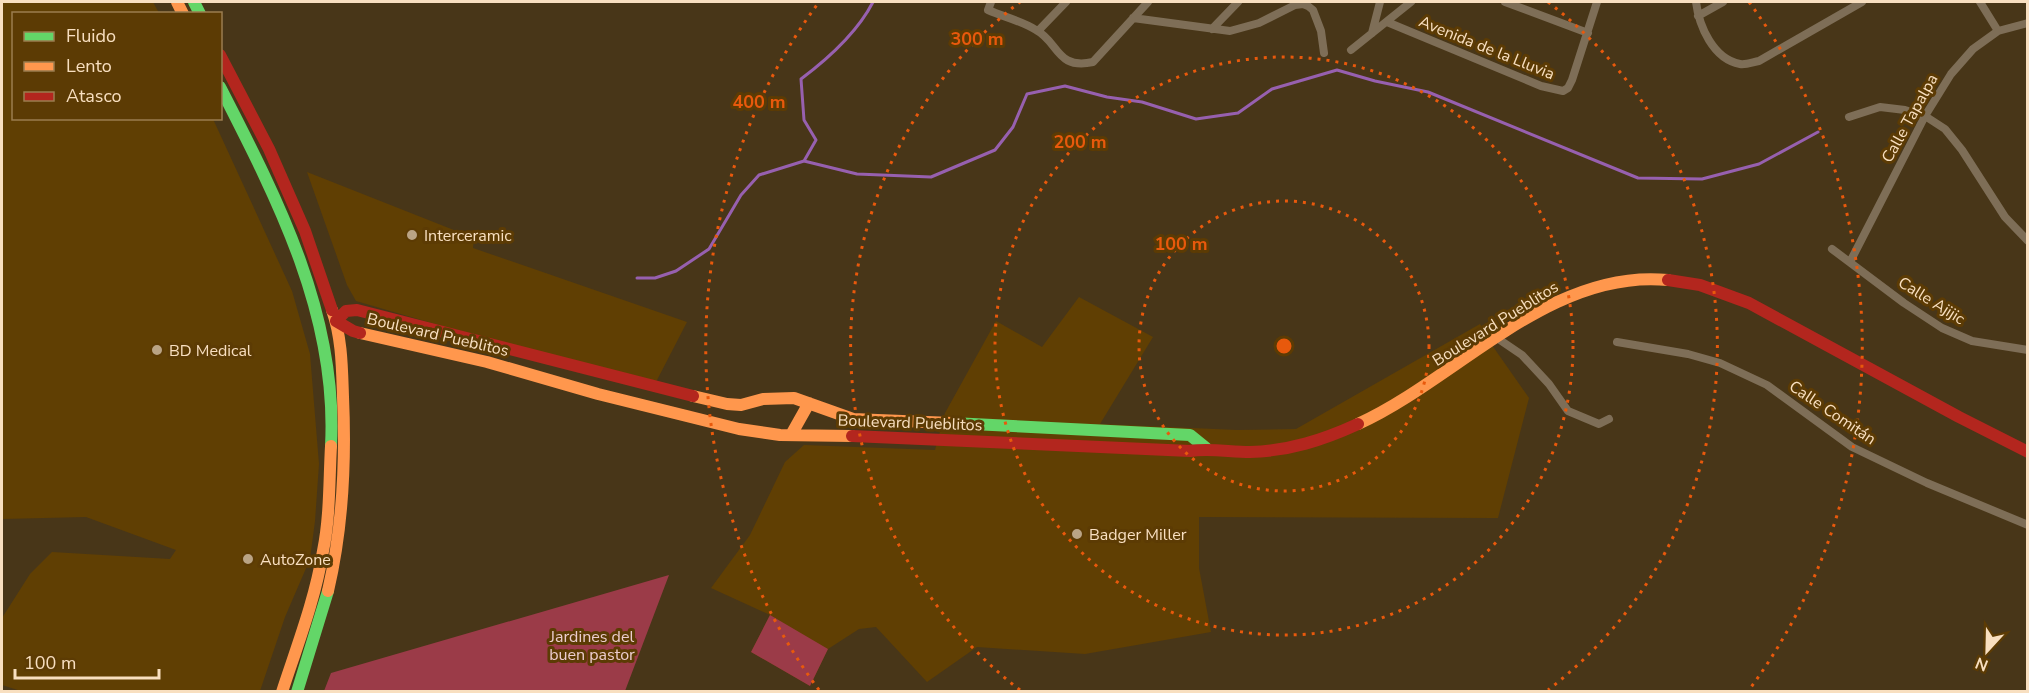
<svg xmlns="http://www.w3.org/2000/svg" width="2029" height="693" font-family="'Nunito Sans',sans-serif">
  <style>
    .built { fill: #603f03 }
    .green { fill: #9b3b48 }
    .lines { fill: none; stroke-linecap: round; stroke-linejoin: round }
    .stream { stroke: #9760af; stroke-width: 3 }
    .street { stroke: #7e6e57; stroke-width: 8 }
    .fast { stroke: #63d668; stroke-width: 12 }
    .slow { stroke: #ff974d; stroke-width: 12 }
    .jam { stroke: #b3261e; stroke-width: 12 }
    .ring { fill: none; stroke: #e8590c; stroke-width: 3; stroke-dasharray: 3 6 }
    .poi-dot { fill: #baa485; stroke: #5c3b04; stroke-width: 2 }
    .labels { text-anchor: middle; stroke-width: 6; stroke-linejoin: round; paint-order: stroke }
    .street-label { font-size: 16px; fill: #f8dfc0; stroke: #5c3b04 }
    .poi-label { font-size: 16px; fill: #f8dfc0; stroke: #5c3b04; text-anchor: start }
    .park-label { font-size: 16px; fill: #eccdcf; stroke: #5c3b04 }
    .centre { fill: #e8590c; stroke: #5c3b04; stroke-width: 3 }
    .ring-label { font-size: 18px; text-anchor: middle; font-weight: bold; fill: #e8590c; stroke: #5c3b04; stroke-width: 6; stroke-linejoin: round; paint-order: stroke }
  </style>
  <rect width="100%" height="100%" fill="#483618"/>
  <!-- built -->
  <path class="built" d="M2 2H153L159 13 14 14V118L213 119 292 291 310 354 319 464 315 521 310 559 285 617 260 691 24 692 2 685V618L30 574 52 552 170 559 176 550 86 517 2 519Z
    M307 172 474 238 473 248 687 322 656 382 435 324 356 301 347 285Z
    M1079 297 1153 337 1100 424 1237 430 1296 429 1480 324 1494 348 1529 398 1498 518 1199 517V568L1211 632 1085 654 977 647 927 682 876 627 859 629 828 649 810 686 751 652 770 615 711 588 750 535 785 462 804 445 935 450 945 413 996 321 1042 347Z"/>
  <!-- green -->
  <path class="green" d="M669 575 625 691H324L331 673Z
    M770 615 828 649 810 686 751 652Z"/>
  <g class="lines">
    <!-- stream -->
    <path class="stream" d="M804 161 816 140 804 120 801 79C829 58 857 33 873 2
      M637 278H655L676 271 709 249 741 195 759 175 804 161 857 174 931 177 995 150 1013 127 1027 94 1065 86 1107 97 1142 102 1196 119 1238 113 1272 89 1337 70 1375 81 1428 92 1638 178 1702 179 1759 164 1818 132"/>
    <!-- street -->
    <path class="street" d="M991 2 988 10C1004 17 1022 21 1036 30 1059 42 1056 70 1093 62L1148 2
      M1505 2 1588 33
      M1696 2C1699 26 1713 59 1740 64 1746 65 1753 62 1759 61L1862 2
      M1980 2 1998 31
      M1698 16 1723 2
      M1133 18 1230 31 1259 23 1295 5 1303 4 1308 6 1313 10 1321 31 1324 53
      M1387 22 1541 86 1563 91 1568 88 1572 80 1597 2
      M1212 29 1238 2
      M1038 31 1066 2
      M1372 33 1380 2
      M1351 50 1411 2
      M1849 117 1880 107 1905 110 1925 116 1945 129 1962 150 2005 217 2028 241
      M1832 249 1904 303 1942 328 1972 341 2028 350
      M1850 262 1925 116 1951 74 1973 49 1998 31 2028 23
      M1497 338 1522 355 1549 384 1568 411 1599 424 1609 419
      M1617 342 1688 354 1720 363 1767 385 1852 447 1927 483 2028 525"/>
    <!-- fast -->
    <path class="fast" d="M194 2 200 14
      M220 87C278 200 338 316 331 446
      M952 423 1190 435 1206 448
      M297 692 328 591"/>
    <!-- slow -->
    <path class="slow" d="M177 2 183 14
      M360 333 487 362 598 394 739 429 780 435 852 436
      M693 396 727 404 741 405 763 399 794 398 853 419 952 423
      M1358 424C1457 379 1550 268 1668 280
      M791 435 809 403
      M328 591C343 527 346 463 343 397 342 368 342 338 332 310
      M282 692C297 646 315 600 323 551 330 517 329 481 331 446"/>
    <!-- jam -->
    <path class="jam" d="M220 55 269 149 305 231 332 310
      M1668 280 1700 285 1749 303 1959 417 2028 452
      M360 333 353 331 336 321 346 311 357 310 693 396
      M852 436 1190 451C1210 448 1230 452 1250 452 1289 451 1323 440 1358 424"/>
  </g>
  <!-- distance rings -->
  <g class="ring">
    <circle cx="1284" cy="346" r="145"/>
    <circle cx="1284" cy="346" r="289"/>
    <path d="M1020 690A434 434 0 0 1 1020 2M1548 2A434 434 0 0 1 1548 690"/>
    <path d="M819 690A579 579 0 0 1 819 2M1749 2A579 579 0 0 1 1749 690"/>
  </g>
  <!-- markers -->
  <g class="poi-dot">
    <circle cx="412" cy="235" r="6"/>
    <circle cx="157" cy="350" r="6"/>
    <circle cx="1077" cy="534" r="6"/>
    <circle cx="248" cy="559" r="6"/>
  </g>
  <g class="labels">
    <!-- street labels -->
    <g class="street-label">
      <text transform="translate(1487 47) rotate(22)" y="6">Avenida de la Lluvia</text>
      <text transform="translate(1909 118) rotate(-61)" y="6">Calle Tapalpa</text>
      <text transform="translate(1932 300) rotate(32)" y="6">Calle Ajijic</text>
      <text transform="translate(1495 323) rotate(-32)" y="6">Boulevard Pueblitos</text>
      <text transform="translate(438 334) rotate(13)" y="6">Boulevard Pueblitos</text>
      <text transform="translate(1833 412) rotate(34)" y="6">Calle Comitán</text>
      <text transform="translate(910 422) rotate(2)" y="6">Boulevard Pueblitos</text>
    </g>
    <!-- poi labels -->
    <g class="poi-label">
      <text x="424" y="241">Interceramic</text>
      <text x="169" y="356">BD Medical</text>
      <text x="1089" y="540">Badger Miller</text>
      <text x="260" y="565">AutoZone</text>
    </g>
    <!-- park labels -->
    <g class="park-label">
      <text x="592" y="642">Jardines del<tspan x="592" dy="18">buen pastor</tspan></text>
    </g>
  </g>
  <circle cx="1284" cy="346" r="9" class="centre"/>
  <g class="ring-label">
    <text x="977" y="45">300 m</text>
    <text x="759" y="108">400 m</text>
    <text x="1080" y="148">200 m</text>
    <text x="1181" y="250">100 m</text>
  </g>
  <!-- border -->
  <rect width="2029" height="693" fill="none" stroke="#f8dfc0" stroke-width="6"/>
  <!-- legend -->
  <rect x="12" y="12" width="210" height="108" fill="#5c3b04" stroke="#9a7d4f" stroke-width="1.5"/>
  <rect x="24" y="32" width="30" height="9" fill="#63d668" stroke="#9a7d4f" stroke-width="1.5"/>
  <text x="66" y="42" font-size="18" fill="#f8dfc0">Fluido</text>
  <rect x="24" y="62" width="30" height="9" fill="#ff974d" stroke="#9a7d4f" stroke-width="1.5"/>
  <text x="66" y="72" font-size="18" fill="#f8dfc0">Lento</text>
  <rect x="24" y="92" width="30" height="9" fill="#b3261e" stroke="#9a7d4f" stroke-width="1.5"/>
  <text x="66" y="102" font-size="18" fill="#f8dfc0">Atasco</text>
  <!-- north arrow -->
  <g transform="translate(1987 651) rotate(202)" stroke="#5c3b04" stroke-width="4.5" paint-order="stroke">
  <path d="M0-4.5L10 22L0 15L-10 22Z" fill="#f8dfc0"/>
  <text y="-9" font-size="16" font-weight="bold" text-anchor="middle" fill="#f8dfc0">N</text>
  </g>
  <!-- scale -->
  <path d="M15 669v9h144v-9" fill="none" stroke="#f8dfc0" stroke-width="3"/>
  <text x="24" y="669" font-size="18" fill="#f8dfc0" stroke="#5c3b04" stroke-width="4.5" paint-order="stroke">100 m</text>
</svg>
